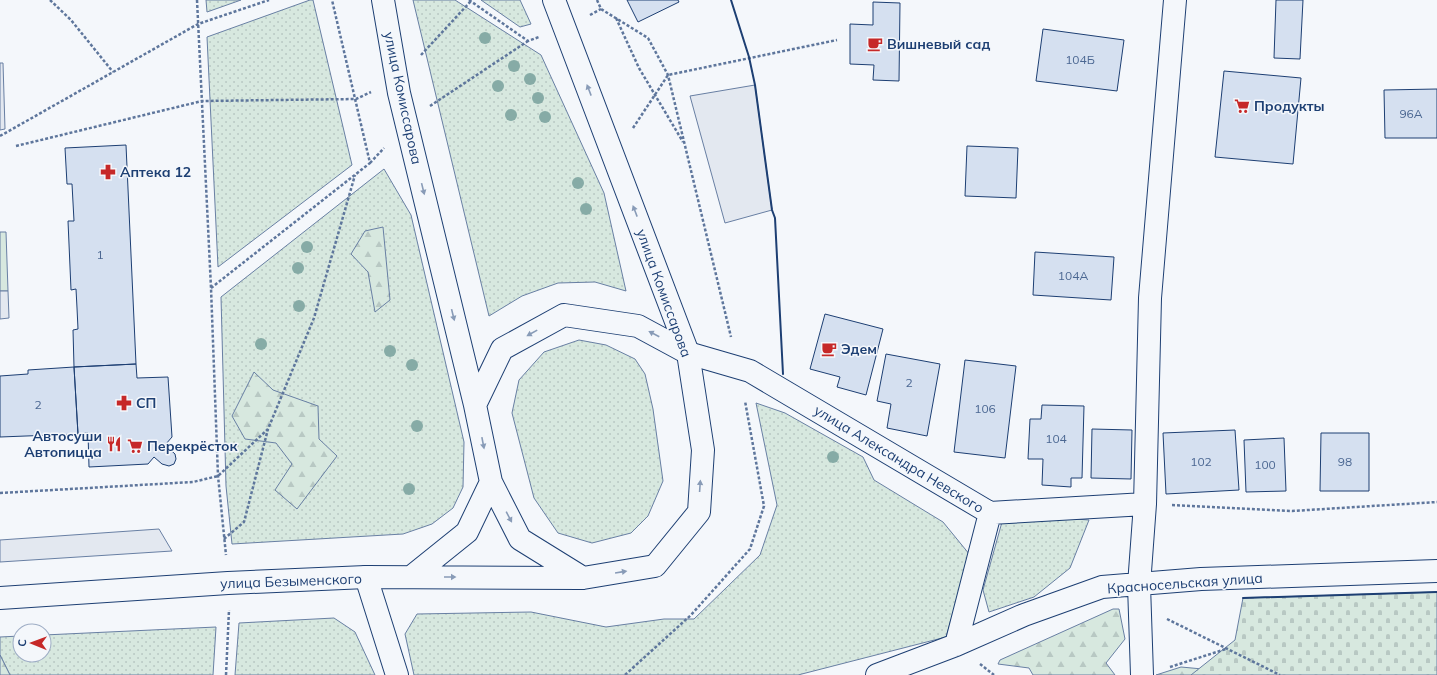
<svg xmlns="http://www.w3.org/2000/svg" width="1437" height="675" font-family="Mulish,sans-serif">
  <style>
    .grass { fill: url(#grass-dots); stroke: #687fa3 }
    .forest { fill: url(#forest-firs); stroke: #687fa3 }
    .cemetery { fill: url(#cemetery-stones); stroke: #687fa3 }
    .park { fill: #d7e8df; stroke: #687fa3 }
    .parking { fill: #e3e8f0; stroke: #687fa3 }
    .building { fill: #d5e0f0; stroke: #1d3f73 }
    .lines { fill: none; stroke-linecap: round; stroke-linejoin: round }
    .minor-casing { stroke: #1d3f73; stroke-width: 24 }
    .major-casing { stroke: #1d3f73; stroke-width: 24 }
    .path { stroke: #5e769c; stroke-width: 2.5; stroke-dasharray: 3 2; stroke-linecap: butt }
    .minor { stroke: #f4f7fb; stroke-width: 22 }
    .major { stroke: #f4f7fb; stroke-width: 22 }
    .wall { stroke: #1d3f73; stroke-width: 2 }
    .tree { fill: #86aba6 }
    .oneway { fill: #889bb7 }
    .labels { text-anchor: middle; stroke-width: 3; stroke-linejoin: round; paint-order: stroke }
    .number-label { font-size: 12px; fill: #4b6792 }
    .poi-label { font-size: 14px; font-weight: bold; fill: #1d3f73; stroke: #f4f7fb; text-anchor: start }
    .street-label { font-size: 14px; fill: #1d3f73; stroke: #f4f7fb }
  </style>
  <defs>
    <pattern id="grass-dots" width="8" height="8" patternUnits="userSpaceOnUse"><rect width="8" height="8" fill="#d7e8df"/><path d="M2 2h.1M6 6h.1" fill="none" stroke="#b8c8c3" stroke-width="1.8" stroke-linecap="round"/></pattern>
    <pattern id="forest-firs" width="22" height="20" patternUnits="userSpaceOnUse"><rect width="22" height="20" fill="#d7e8df"/><path d="M5 1l3.5 6h-7zM16 11l3.5 6h-7z" fill="#b8c8c3"/></pattern>
    <pattern id="cemetery-stones" width="16" height="16" patternUnits="userSpaceOnUse"><rect width="16" height="16" fill="#d7e8df"/><path d="M2 7V4a2 2 0 0 1 4 0v3zM10 15v-3a2 2 0 0 1 4 0v3z" fill="#b8c8c3"/></pattern>
  </defs>
  <rect width="100%" height="100%" fill="#f4f7fb"/>
  <!-- grass -->
  <path class="grass" d="M206 0H241L207 12Z
    M310 0H313L352 165 218 267 207 37Z
    M413 0H455L541 55 604 193 626 291 595 282 558 283 522 296 489 316Z
    M481 0H520L531 24 520 27Z
    M384 169 411 215 464 442 463 487 453 508 432 524 403 534 232 544 226 486 221 297Z
    M579 340 606 345 635 359 645 374 653 409 663 481 648 516 631 533 592 543 558 533 534 498 512 413 519 380 544 352Z
    M756 403 785 413 863 457 874 480 943 522 970 555 946 637 798 675H414L405 634 417 614 531 612 606 627 664 619H694L760 555 777 505Z
    M1075 519 1089 520 1070 568 1034 597 989 612 983 590 1002 522Z
    M334 618 355 632 375 675H235L239 623Z
    M216 627 213 675H10L0 655V637L20 636V655H44V635Z"/>
  <!-- forest -->
  <path class="forest" d="M383 227 390 300 375 312 368 272 351 254 365 231Z
    M254 372 273 390 318 406 319 439 337 456 297 509 275 490 292 464 276 443 245 439 232 416Z
    M1113 609H1119L1125 639 1106 663 1115 675H1033L1029 668 998 664 1000 660Z
    M0 655 10 675H0Z
    M1181 667 1267 675H1156Z"/>
  <!-- cemetery -->
  <path class="cemetery" d="M1437 592V675H1191L1235 640 1243 598Z"/>
  <!-- park -->
  <path class="park" d="M0 232H6L8 291H0Z"/>
  <!-- parking -->
  <path class="parking" d="M0 63H3L5 129 0 130Z
    M755 85 772 210 725 223 690 96Z
    M0 291H8L9 318 0 319Z
    M159 529 172 551 0 562V540Z"/>
  <!-- building -->
  <path class="building" d="M627 0H678L679 2 638 22Z
    M1276 0H1303L1300 59 1274 58Z
    M873 2 900 3 899 81 873 80 874 65 850 64V24L873 25Z
    M1043 29 1124 40 1117 91 1036 81Z
    M1224 71 1301 78 1293 164 1215 157Z
    M1437 89V138H1385L1384 90Z
    M126 145 136 364 74 367 73 330 78 329 77 308 76 289 71 290 68 221H74L72 184H67L65 148Z
    M967 146 1018 148 1016 198 965 196Z
    M1035 252 1114 257 1111 300 1033 295Z
    M825 314 883 329 866 395 837 387 840 377 810 369Z
    M886 354 940 364 927 436 887 428 891 404 877 401Z
    M965 360 1016 366 1005 458 954 452Z
    M136 364 137 378 168 377 172 437 165 445 175 454 176 459 174 464 169 466 162 464 154 457 148 464 89 467 88 433 78 434 74 367Z
    M74 367 78 434 0 437V376L28 374V370Z
    M1042 405 1084 406 1082 478H1071V487L1042 485 1043 459H1028L1030 419H1041Z
    M1092 429 1132 430 1131 479 1091 478Z
    M1235 430 1239 490 1166 494 1163 433Z
    M1321 433H1369V491H1320Z
    M1284 438 1286 491 1246 492 1244 440Z"/>
  <g class="lines">
    <!-- minor casing -->
    <g class="minor-casing">
      <path id="minor" d="M688 353 750 371 990 513 1145 504
        M366 577 397 675
        M956 645 990 513
        M877 675 956 645 1024 615 1102 587 1201 579 1437 571
        M1142 675 1139 585 1145 504 1150 298 1175 0"/>
    </g>
    <!-- major casing -->
    <g class="major-casing">
      <path id="major" d="M383 0 399 93 475 405 491 482 520 539 583 578
        M475 405 502 349 564 315 638 326 688 353
        M411 577 467 532 491 482
        M0 598 228 583 366 577 583 578 655 566 699 512 703 450 688 353 554 0"/>
    </g>
    <!-- path -->
    <path class="path" d="M50 0 71 20 113 72
      M197 0 211 288 218 476 226 555
      M469 0 528 41 539 37
      M597 0 601 9 648 38 668 75 731 337
      M590 15 601 9
      M616 18 639 68 683 142
      M421 55 471 1
      M430 106 528 41
      M633 128 668 75 837 40
      M0 136 198 24 269 0
      M16 146 202 101 356 99 371 92
      M370 163 384 148
      M211 288 370 163 332 0
      M0 493 193 482 218 476 268 429 314 318 355 175
      M1172 505 1292 511 1437 502
      M224 539 244 522 268 429
      M1167 619 1280 675
      M980 664 994 675
      M1170 667 1226 649
      M226 675 229 610
      M625 675 691 615 750 549 764 506 745 401"/>
    <!-- minor -->
    <use href="#minor" class="minor"/>
    <!-- major -->
    <use href="#major" class="major"/>
    <!-- wall -->
    <path class="wall" d="M731 0 749 57 755 85 772 210 775 218 783 374
      M1243 598 1437 592"/>
  </g>
  <!-- trees -->
  <g class="tree">
    <circle cx="485" cy="38" r="6"/>
    <circle cx="514" cy="66" r="6"/>
    <circle cx="530" cy="79" r="6"/>
    <circle cx="498" cy="86" r="6"/>
    <circle cx="538" cy="98" r="6"/>
    <circle cx="511" cy="115" r="6"/>
    <circle cx="545" cy="117" r="6"/>
    <circle cx="578" cy="183" r="6"/>
    <circle cx="586" cy="209" r="6"/>
    <circle cx="307" cy="247" r="6"/>
    <circle cx="298" cy="268" r="6"/>
    <circle cx="299" cy="306" r="6"/>
    <circle cx="261" cy="344" r="6"/>
    <circle cx="390" cy="351" r="6"/>
    <circle cx="412" cy="365" r="6"/>
    <circle cx="417" cy="426" r="6"/>
    <circle cx="833" cy="457" r="6"/>
    <circle cx="409" cy="489" r="6"/>
  </g>
  <!-- one-way arrows -->
  <defs><path id="oneway-solid" d="M-6-.8H1V-3.2L6.5 0L1 3.2V.8H-6Z"/></defs>
  <g class="oneway">
    <use href="#oneway-solid" transform="translate(589 90) rotate(-111)"/>
    <use href="#oneway-solid" transform="translate(423 189) rotate(76)"/>
    <use href="#oneway-solid" transform="translate(635 211) rotate(-111)"/>
    <use href="#oneway-solid" transform="translate(453 315) rotate(76)"/>
    <use href="#oneway-solid" transform="translate(532 333) rotate(151)"/>
    <use href="#oneway-solid" transform="translate(654 334) rotate(-152)"/>
    <use href="#oneway-solid" transform="translate(483 443) rotate(79)"/>
    <use href="#oneway-solid" transform="translate(700 486) rotate(-86)"/>
    <use href="#oneway-solid" transform="translate(509 517) rotate(62)"/>
    <use href="#oneway-solid" transform="translate(621 572) rotate(-9)"/>
    <use href="#oneway-solid" transform="translate(450 577)"/>
  </g>
  <!-- icons -->
  <defs>
    <g id="cafe-bare" transform="scale(1.2)"><path d="M-5.5-4.5H6V0H3Q3 3.5 0 3.5H-2.5Q-5.5 3.5-5.5 0ZM3-3.2v2h1.7v-2ZM-6 4.5H4V6H-6Z" fill="#c62828" stroke="#f4f7fb" stroke-width="2.5" paint-order="stroke"/></g>
    <g id="supermarket-bare" transform="scale(1.2)"><path d="M-6-5.5h2.5l.6 2H6L4.5 2H-2.5L-4.4-4H-6ZM-1.5 3.2a1.3 1.3 0 1 0 .1 0ZM3 3.2a1.3 1.3 0 1 0 .1 0Z" fill="#c62828" stroke="#f4f7fb" stroke-width="2.5" paint-order="stroke"/></g>
    <g id="pharmacy-bare" transform="scale(1.2)"><path d="M-2-6h4v4h4v4h-4v4h-4v-4h-4v-4h4Z" fill="#c62828" stroke="#f4f7fb" stroke-width="2.5" paint-order="stroke"/></g>
    <g id="restaurant-bare" transform="scale(1.2)"><path d="M-5-6h1v4h1v-4h1v4h1v-4h1v5L-1.5 .5V6h-2V.5L-5-1ZM5-6V6H3V1.5H1.5Q1.5-4 5-6Z" fill="#c62828" stroke="#f4f7fb" stroke-width="2.5" paint-order="stroke"/></g>
  </defs>
  <g fill-rule="evenodd">
    <use href="#cafe-bare" x="875" y="44"/>
    <use href="#supermarket-bare" x="1242" y="106"/>
    <use href="#pharmacy-bare" x="108" y="172"/>
    <use href="#cafe-bare" x="829" y="349"/>
    <use href="#pharmacy-bare" x="124" y="403"/>
    <use href="#restaurant-bare" x="114" y="444"/>
    <use href="#supermarket-bare" x="135" y="446"/>
  </g>
  <g class="labels">
    <!-- number labels -->
    <g class="number-label">
      <text x="1080" y="64">104Б</text>
      <text x="1411" y="118">96А</text>
      <text x="100" y="259">1</text>
      <text x="1073" y="280">104А</text>
      <text x="909" y="387">2</text>
      <text x="38" y="409">2</text>
      <text x="985" y="413">106</text>
      <text x="1056" y="443">104</text>
      <text x="1201" y="466">102</text>
      <text x="1345" y="466">98</text>
      <text x="1265" y="469">100</text>
    </g>
    <!-- poi labels -->
    <g class="poi-label">
      <text x="887" y="49">Вишневый сад</text>
      <text x="1254" y="111">Продукты</text>
      <text x="120" y="177">Аптека 12</text>
      <text x="841" y="354">Эдем</text>
      <text x="136" y="408">СП</text>
      <text x="102" y="441" text-anchor="end">Автосуши<tspan x="102" dy="16">Автопицца</tspan></text>
      <text x="147" y="451">Перекрёсток</text>
    </g>
    <!-- street labels -->
    <g class="street-label">
      <text transform="translate(403 98) rotate(78)" y="5">улица Комиссарова</text>
      <text transform="translate(664 293) rotate(70)" y="5">улица Комиссарова</text>
      <text transform="translate(899 459) rotate(31)" y="5">улица Александра Невского</text>
      <text transform="translate(291 581) rotate(-2)" y="5">улица Безыменского</text>
      <text transform="translate(1185 583) rotate(-4)" y="5">Красносельская улица</text>
    </g>
  </g>
  <!-- north arrow -->
  <g transform="translate(32 643) rotate(271)"><circle r="19" fill="#f4f7fb" stroke="#9eadc5"/>
  <path d="M0-3L7 15L0 10L-7 15Z" fill="#c62828"/>
  <text y="-6" font-size="11" font-weight="bold" text-anchor="middle" fill="#1d3f73">С</text>
  </g>
</svg>
